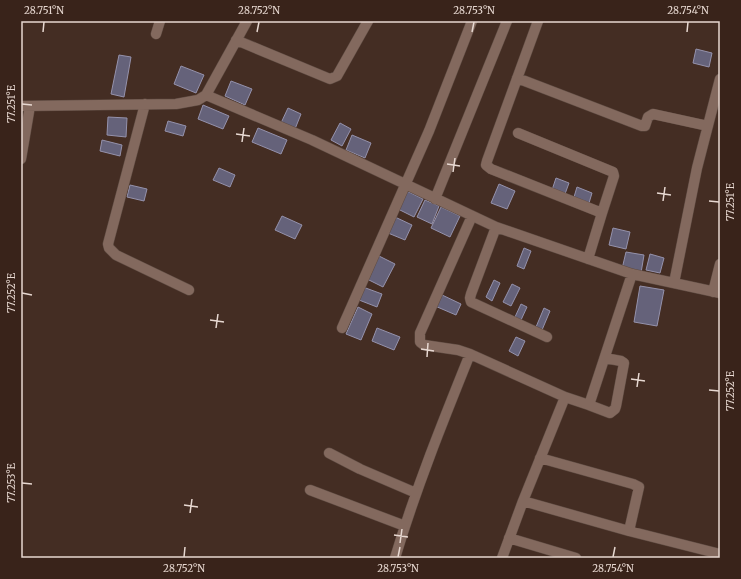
<svg xmlns="http://www.w3.org/2000/svg" width="741" height="579" font-family="Merriweather,serif">
  <style>
    .building { fill: #65627a; stroke: #9592ac }
    .lines { fill: none; stroke-linecap: round; stroke-linejoin: round }
    .minor-casing { stroke: #5f4c43; stroke-width: 11 }
    .minor { stroke: #83695e; stroke-width: 10 }
    .ticks { fill: none; stroke: #e7d8d1; stroke-width: 1.5 }
    .neatline { fill: none; stroke: #e7d8d1; stroke-width: 1.5 }
    .ticks-label { font-size: 10px; text-anchor: middle; fill: #e7d8d1 }
  </style>
  <rect width="100%" height="100%" fill="#442d23"/>
  <!-- building -->
  <path class="building" d="M696 49 712 53 709 67 693 63Z
    M119 55 131 57 124 97 111 94Z
    M181 66 204 75 196 93 174 84Z
    M231 81 252 89 245 105 225 96Z
    M203 105 229 116 223 129 198 119Z
    M288 108 301 114 295 129 281 123Z
    M108 117 127 118 126 137 107 135Z
    M168 121 186 126 183 136 165 131Z
    M340 123 351 129 342 146 331 140Z
    M258 128 287 140 281 154 252 142Z
    M352 135 371 143 365 158 346 150Z
    M102 140 122 145 120 156 100 151Z
    M219 168 235 175 230 187 213 180Z
    M556 178 569 183 565 194 552 190Z
    M499 184 515 191 507 209 491 203Z
    M130 185 147 189 144 201 127 197Z
    M577 187 592 193 589 203 574 197Z
    M407 191 423 199 414 217 398 209Z
    M425 200 439 206 432 224 417 217Z
    M441 207 460 216 450 237 431 228Z
    M282 216 302 225 295 239 275 230Z
    M395 217 412 225 405 240 388 233Z
    M613 228 630 232 626 249 609 245Z
    M524 248 531 251 524 269 517 266Z
    M626 252 644 255 641 273 622 269Z
    M650 254 664 258 660 273 646 270Z
    M379 256 395 264 383 287 367 279Z
    M494 280 500 283 492 301 486 297Z
    M512 284 520 288 511 306 503 302Z
    M640 286 664 290 657 326 634 322Z
    M363 287 382 294 377 307 359 300Z
    M440 294 461 304 456 315 435 306Z
    M521 304 527 307 521 320 515 317Z
    M358 307 372 314 361 340 346 334Z
    M544 308 550 311 542 330 536 327Z
    M377 328 400 337 394 350 372 341Z
    M516 337 525 341 518 356 509 351Z"/>
  <g class="lines">
    <!-- minor casing -->
    <g class="minor-casing">
      <path id="minor" d="M538 21 487 161 486 165 491 169 602 213 588 259
        M156 34 160 21
        M236 40 330 79 337 76 368 21
        M517 78 642 126H645L648 117 653 114 708 126
        M206 95 312 140 496 227 632 274 720 293
        M145 104 108 244 109 248 116 255 189 290
        M21 106 176 104 198 100 206 95 247 21
        M518 133 613 172 614 176 602 213
        M21 159 30 106
        M435 199 507 21
        M472 216 420 333V342L424 345 458 350 470 354 565 397
        M496 227 471 294 470 298 471 302 547 337
        M674 283 697 168 720 79
        M713 292 720 264
        M342 328 429 131 472 21
        M589 405 610 413 615 409 616 406 624 363 621 361 605 358
        M329 453 360 469 416 493
        M540 458 633 484 639 487 629 531
        M310 490 405 526
        M523 501 629 531 720 554
        M509 538 576 558
        M395 558C416 488 443 421 470 354
        M502 558 523 501 565 397 589 405 632 274"/>
    </g>
    <!-- minor -->
    <use href="#minor" class="minor"/>
  </g>
  <!-- ticks -->
  <path class="ticks" d="M43 32 44 22M257 32 259 22M472 32 474 22M687 32 688 22M22 104 32 105M236 134 250 136M242 142 244 128M447 164 460 166M453 172 455 158M657 193 671 195M663 201 665 187M709 201 719 202M22 293 32 295M210 320 224 322M216 328 218 314M421 349 434 351M427 357 428 343M631 379 645 381M637 387 639 373M709 390 719 391M22 483 32 484M184 505 198 507M190 513 192 499M394 535 408 537M400 543 402 529M184 557 185 547M398 557 400 547M613 557 615 547"/>
  <!-- border -->
  <rect width="741" height="579" fill="none" stroke="#39231a" stroke-width="44"/>
  <rect x="22" y="22" width="697" height="535" class="neatline"/>
  <g class="ticks-label">
    <text x="44" y="14">28.751°N</text>
    <text x="259" y="14">28.752°N</text>
    <text x="474" y="14">28.753°N</text>
    <text x="688" y="14">28.754°N</text>
    <text transform="translate(11 104) rotate(-90)" y="4">77.251°E</text>
    <text transform="translate(730 202) rotate(-90)" y="4">77.251°E</text>
    <text transform="translate(11 293) rotate(-90)" y="4">77.252°E</text>
    <text transform="translate(730 391) rotate(-90)" y="4">77.252°E</text>
    <text transform="translate(11 483) rotate(-90)" y="4">77.253°E</text>
    <text x="184" y="572">28.752°N</text>
    <text x="398" y="572">28.753°N</text>
    <text x="613" y="572">28.754°N</text>
  </g>
</svg>
